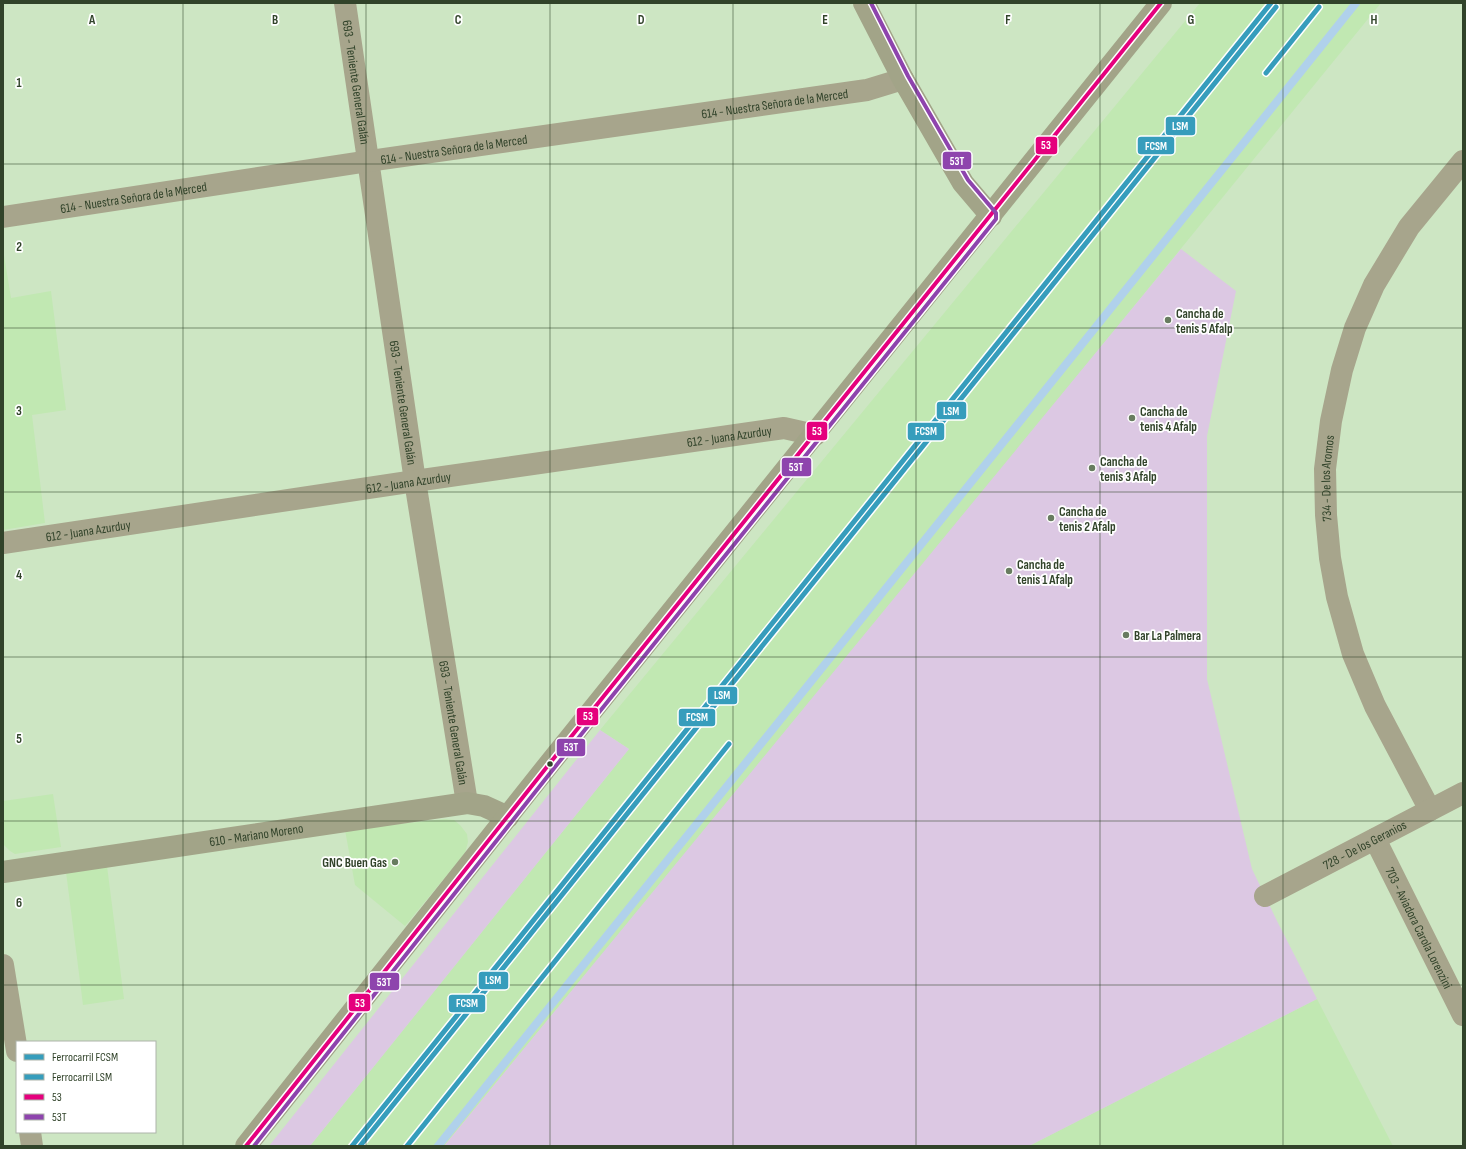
<svg xmlns="http://www.w3.org/2000/svg" width="1466" height="1149" font-family="'Sofia Sans Condensed',sans-serif">
  <style>
    .built { fill: #c1e8b2 }
    .green { fill: #dcc8e3 }
    .lines { fill: none; stroke-linecap: round; stroke-linejoin: round }
    .stream { stroke: #b0d1eb; stroke-width: 8 }
    .street { stroke: #a7a58c; stroke-width: 22 }
    .secondary { stroke: #a2a488; stroke-width: 22 }
    .bus-1-casing { stroke: #fff; stroke-width: 7 }
    .bus-2-casing { stroke: #fff; stroke-width: 7 }
    .bus-1 { stroke: #e5007d; stroke-width: 4 }
    .bus-2 { stroke: #8e44ad; stroke-width: 4 }
    .rail-1-casing { stroke: #fff; stroke-width: 8 }
    .rail-2-casing { stroke: #fff; stroke-width: 8 }
    .rail-1 { stroke: #369dbc; stroke-width: 5 }
    .rail-2 { stroke: #369dbc; stroke-width: 5 }
    .grid { fill: none; stroke: #31432a; stroke-width: 1; stroke-opacity: 0.55 }
    .poi-dot { fill: #687c60; stroke: #fff; stroke-width: 1.5 }
    .bus-dot { fill: #31432a; stroke: #fff; stroke-width: 1.5 }
    .labels { text-anchor: middle; stroke-width: 3.5; stroke-linejoin: round; paint-order: stroke }
    .street-label { font-size: 13px; fill: #31432a; stroke: #fff }
    .poi-label { font-size: 13px; font-weight: bold; fill: #31432a; stroke: #fff; text-anchor: start }
    .grid-label { font-size: 13px; text-anchor: middle; font-weight: bold; fill: #31432a; stroke: #fff; stroke-width: 3.5; stroke-linejoin: round; paint-order: stroke }
    .line-badge { stroke: #fff; stroke-width: 1.5 }
    .badge-label { font-size: 11px; text-anchor: middle; font-weight: bold; fill: #fff }
  </style>
  <rect width="100%" height="100%" fill="#cde6c3"/>
  <!-- built -->
  <path class="built" d="M1200 3H1381L933 553 444 1146H310L629 749 600 730Z
    M3 249 11 298 51 291 66 410 32 415 45 523 3 530Z
    M53 794 61 847 15 854 10 851 3 844V801Z
    M445 819 454 820 460 825 467 834 468 842 465 853 405 926 355 885 345 830Z
    M107 866 124 999 83 1005 66 872Z
    M1317 999 1393 1146H1029Z"/>
  <!-- green -->
  <path class="green" d="M1181 249 1236 291 1207 436V679L1252 869 1278 923 1317 999 1029 1146H444Z
    M600 730 629 749 310 1146H269Z"/>
  <g class="lines">
    <!-- stream -->
    <path class="stream" d="M438 1146 1356 3"/>
    <!-- street -->
    <g class="street">
      <path id="s1" d="M345 3 415 481 467 803"/>
      <path id="s2" d="M3 217 369 161 867 90 903 79"/>
      <path id="s3" d="M3 543 415 481 784 428 815 435"/>
      <path id="s4" d="M1430 810 1375 706 1353 654 1337 597 1330 558 1326 515 1325 469 1331 421 1342 370 1355 328 1374 285 1409 227 1463 161"/>
      <path id="s5" d="M1375 839 1463 1015"/>
      <path id="s6" d="M1265 896 1463 793"/>
      <path d="M3 965 17 1051"/>
      <path d="M30 1132 32 1146"/>
    </g>
    <!-- secondary -->
    <g class="secondary">
      <path d="M864 3 903 79 963 183 991 216"/>
      <path id="s7" d="M3 872 467 803 484 806 508 817"/>
      <path d="M246 1146 550 763 1161 3"/>
    </g>
    <!-- bus-1 casing -->
    <g class="bus-1-casing">
      <path id="bus-1" d="M246 1146 550 763 1161 3"/>
    </g>
    <!-- bus-2 casing -->
    <g class="bus-2-casing">
      <path id="bus-2" d="M254 1146 555 767 996 219V213L968 180 908 76 871 3"/>
    </g>
    <!-- bus-1 -->
    <use href="#bus-1" class="bus-1"/>
    <!-- bus-2 -->
    <use href="#bus-2" class="bus-2"/>
    <!-- rail-1 casing -->
    <g class="rail-1-casing">
      <path id="rail-1" d="M352 1146 1271 3"/>
    </g>
    <!-- rail-2 casing -->
    <g class="rail-2-casing">
      <path id="rail-2" d="M1266 73 1319 7
        M360 1146 1276 7
        M407 1146 729 744"/>
    </g>
    <!-- rail-1 -->
    <use href="#rail-1" class="rail-1"/>
    <!-- rail-2 -->
    <use href="#rail-2" class="rail-2"/>
  </g>
  <!-- grid -->
  <path class="grid" d="M183 3V1146M366 3V1146M550 3V1146M733 3V1146M916 3V1146M1100 3V1146M1283 3V1146M3 164H1463M3 328H1463M3 492H1463M3 657H1463M3 821H1463M3 985H1463"/>
  <!-- markers -->
  <g class="poi-dot">
    <circle cx="1168" cy="320" r="4"/>
    <circle cx="1132" cy="418" r="4"/>
    <circle cx="1092" cy="468" r="4"/>
    <circle cx="1051" cy="518" r="4"/>
    <circle cx="1009" cy="571" r="4"/>
    <circle cx="1126" cy="635" r="4"/>
    <circle cx="395" cy="862" r="4"/>
  </g>
  <circle class="bus-dot" cx="550" cy="764" r="3.5"/>
  <g class="labels">
    <!-- street labels -->
    <g class="street-label">
      <text dy="5" stroke="none"><textPath href="#s1" startOffset="80">693 - Teniente General Galán</textPath></text>
      <text dy="5" stroke="none"><textPath href="#s2" startOffset="780">614 - Nuestra Señora de la Merced</textPath></text>
      <text dy="5" stroke="none"><textPath href="#s2" startOffset="456">614 - Nuestra Señora de la Merced</textPath></text>
      <text dy="5" stroke="none"><textPath href="#s2" startOffset="132">614 - Nuestra Señora de la Merced</textPath></text>
      <text dy="5" stroke="none"><textPath href="#s1" startOffset="404">693 - Teniente General Galán</textPath></text>
      <text dy="5" stroke="none"><textPath href="#s3" startOffset="734">612 - Juana Azurduy</textPath></text>
      <text dy="5" stroke="none"><textPath href="#s4" startOffset="353">734 - De los Aromos</textPath></text>
      <text dy="5" stroke="none"><textPath href="#s3" startOffset="410">612 - Juana Azurduy</textPath></text>
      <text dy="5" stroke="none"><textPath href="#s3" startOffset="86">612 - Juana Azurduy</textPath></text>
      <text dy="5" stroke="none"><textPath href="#s1" startOffset="728">693 - Teniente General Galán</textPath></text>
      <text dy="5" stroke="none"><textPath href="#s7" startOffset="256">610 - Mariano Moreno</textPath></text>
      <text dy="5" stroke="none"><textPath href="#s6" startOffset="112">728 - De los Geranios</textPath></text>
      <text dy="5" stroke="none"><textPath href="#s5" startOffset="99">703 - Aviadora Carola Lorenzini</textPath></text>
    </g>
    <!-- poi labels -->
    <g class="poi-label">
      <text x="1176" y="318">Cancha de<tspan x="1176" dy="15">tenis 5 Afalp</tspan></text>
      <text x="1140" y="416">Cancha de<tspan x="1140" dy="15">tenis 4 Afalp</tspan></text>
      <text x="1100" y="466">Cancha de<tspan x="1100" dy="15">tenis 3 Afalp</tspan></text>
      <text x="1059" y="516">Cancha de<tspan x="1059" dy="15">tenis 2 Afalp</tspan></text>
      <text x="1017" y="569">Cancha de<tspan x="1017" dy="15">tenis 1 Afalp</tspan></text>
      <text x="1134" y="640">Bar La Palmera</text>
      <text x="387" y="867" text-anchor="end">GNC Buen Gas</text>
    </g>
  </g>
  <g class="grid-label">
    <text x="92" y="24">A</text>
    <text x="275" y="24">B</text>
    <text x="458" y="24">C</text>
    <text x="641" y="24">D</text>
    <text x="825" y="24">E</text>
    <text x="1008" y="24">F</text>
    <text x="1191" y="24">G</text>
    <text x="1374" y="24">H</text>
    <text x="19" y="87">1</text>
    <text x="19" y="251">2</text>
    <text x="19" y="415">3</text>
    <text x="19" y="579">4</text>
    <text x="19" y="743">5</text>
    <text x="19" y="907">6</text>
  </g>
  <g class="line-badge">
    <rect x="1165" y="116" width="31" height="20" rx="4" fill="#369dbc"/>
    <rect x="1035" y="136" width="23" height="19" rx="4" fill="#e5007d"/>
    <rect x="1137" y="136" width="38" height="19" rx="4" fill="#369dbc"/>
    <rect x="942" y="151" width="30" height="19" rx="4" fill="#8e44ad"/>
    <rect x="936" y="401" width="31" height="19" rx="4" fill="#369dbc"/>
    <rect x="806" y="421" width="22" height="20" rx="4" fill="#e5007d"/>
    <rect x="907" y="422" width="38" height="19" rx="4" fill="#369dbc"/>
    <rect x="781" y="457" width="31" height="20" rx="4" fill="#8e44ad"/>
    <rect x="707" y="686" width="31" height="19" rx="4" fill="#369dbc"/>
    <rect x="576" y="707" width="23" height="19" rx="4" fill="#e5007d"/>
    <rect x="678" y="708" width="38" height="19" rx="4" fill="#369dbc"/>
    <rect x="556" y="738" width="30" height="19" rx="4" fill="#8e44ad"/>
    <rect x="478" y="971" width="31" height="19" rx="4" fill="#369dbc"/>
    <rect x="369" y="972" width="31" height="19" rx="4" fill="#8e44ad"/>
    <rect x="348" y="993" width="23" height="19" rx="4" fill="#e5007d"/>
    <rect x="448" y="994" width="38" height="19" rx="4" fill="#369dbc"/>
  </g>
  <g class="badge-label">
    <text x="1180" y="130">LSM</text>
    <text x="1046" y="149">53</text>
    <text x="1156" y="150">FCSM</text>
    <text x="957" y="165">53T</text>
    <text x="951" y="415">LSM</text>
    <text x="817" y="435">53</text>
    <text x="926" y="435">FCSM</text>
    <text x="796" y="471">53T</text>
    <text x="722" y="699">LSM</text>
    <text x="588" y="720">53</text>
    <text x="697" y="721">FCSM</text>
    <text x="571" y="751">53T</text>
    <text x="493" y="984">LSM</text>
    <text x="384" y="986">53T</text>
    <text x="360" y="1007">53</text>
    <text x="467" y="1007">FCSM</text>
  </g>
  <!-- border -->
  <rect width="1466" height="1149" fill="none" stroke="#31432a" stroke-width="8"/>
  <!-- legend -->
  <rect x="16" y="1041" width="140" height="92" fill="#ffffff" stroke="#adb4aa"/>
  <rect x="24" y="1054" width="20" height="6" fill="#369dbc" stroke="#adb4aa"/>
  <text x="52" y="1061" font-size="12" fill="#31432a">Ferrocarril FCSM</text>
  <rect x="24" y="1074" width="20" height="6" fill="#369dbc" stroke="#adb4aa"/>
  <text x="52" y="1081" font-size="12" fill="#31432a">Ferrocarril LSM</text>
  <rect x="24" y="1094" width="20" height="6" fill="#e5007d" stroke="#adb4aa"/>
  <text x="52" y="1101" font-size="12" fill="#31432a">53</text>
  <rect x="24" y="1114" width="20" height="6" fill="#8e44ad" stroke="#adb4aa"/>
  <text x="52" y="1121" font-size="12" fill="#31432a">53T</text>
</svg>
